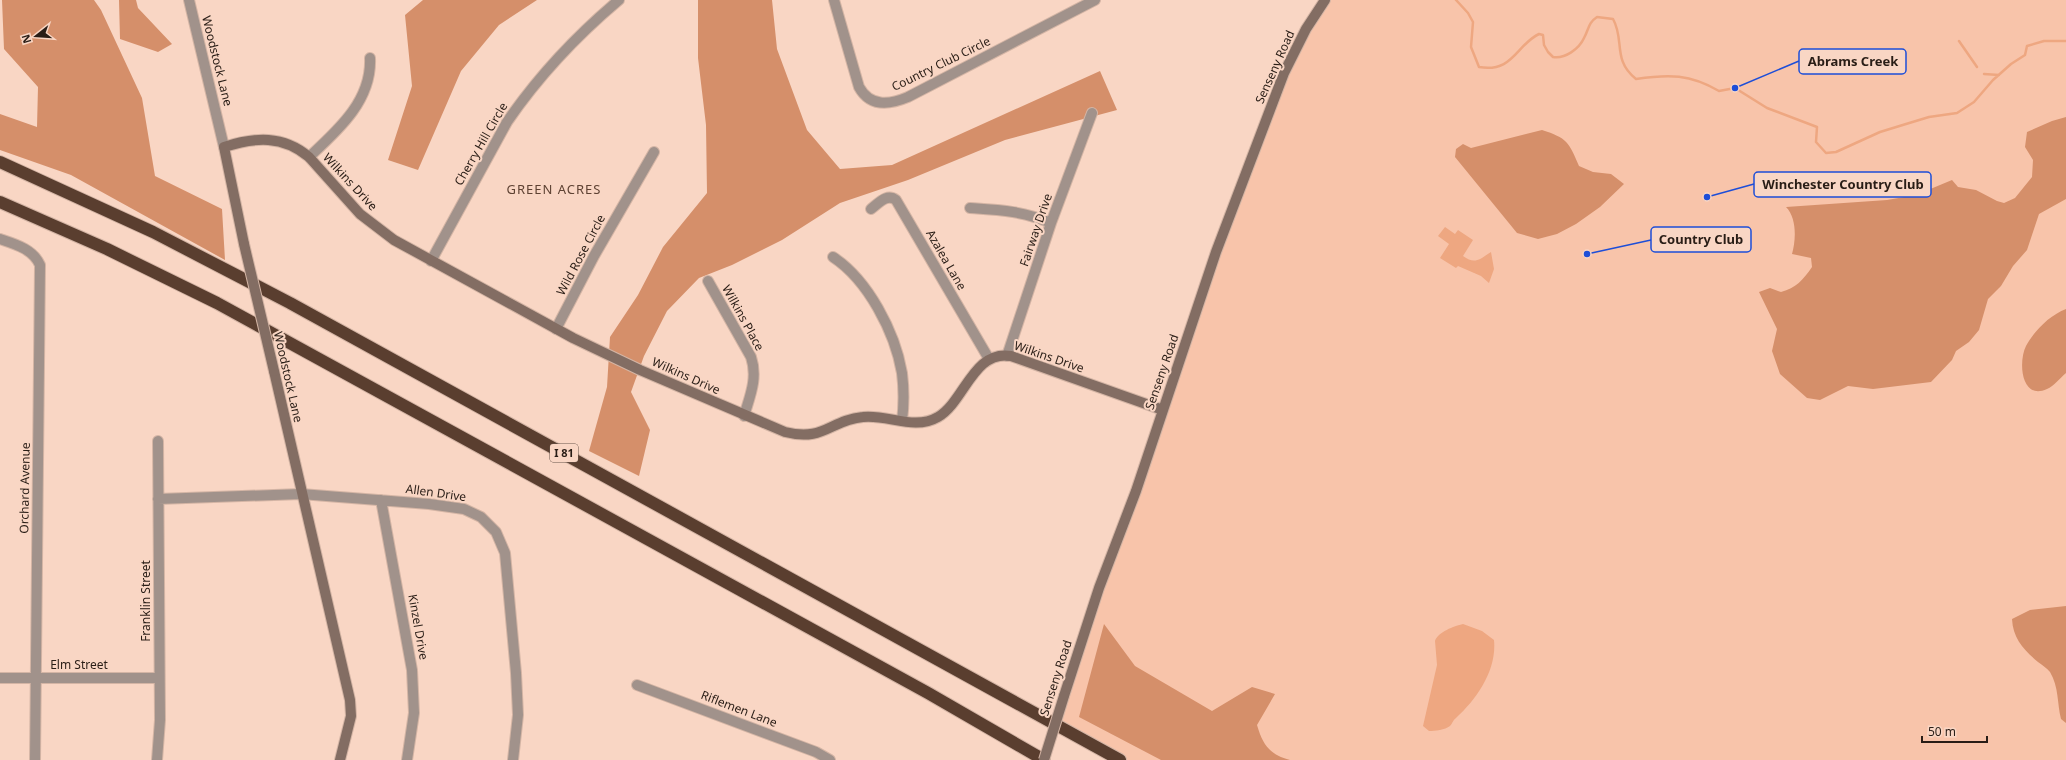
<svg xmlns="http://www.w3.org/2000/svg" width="2066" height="760" font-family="'Noto Sans',sans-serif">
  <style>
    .green { fill: #f8c4aa }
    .forest { fill: #d58f6a }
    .water { fill: #eea781 }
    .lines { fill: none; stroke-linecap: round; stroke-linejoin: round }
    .stream { stroke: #eea781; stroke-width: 2.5 }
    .street-casing { stroke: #d4b5a5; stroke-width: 12 }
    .secondary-casing { stroke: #d4b5a5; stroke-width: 12 }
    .highway-casing { stroke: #d4b5a5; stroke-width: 14 }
    .street { stroke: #a1928b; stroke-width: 10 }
    .secondary { stroke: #836d63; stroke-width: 10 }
    .highway { stroke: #5a3e2f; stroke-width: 12 }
    .secondary-bridge-casing { stroke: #d4b5a5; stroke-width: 12; stroke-linecap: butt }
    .secondary-bridge { stroke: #836d63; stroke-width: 10 }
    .labels { text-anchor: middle; stroke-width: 4; stroke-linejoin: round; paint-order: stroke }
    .shield { fill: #f9d6c4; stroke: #67544a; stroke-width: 1 }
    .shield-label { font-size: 11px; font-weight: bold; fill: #291d16 }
    .street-label { font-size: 12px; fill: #291d16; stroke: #f9d6c4 }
    .neighbourhood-label { font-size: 13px; letter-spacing: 1px; fill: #5e4233; stroke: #f9d6c4 }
    .leader { fill: none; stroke: #1d4ed8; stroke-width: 1.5 }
    .callout-dot { fill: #1d4ed8; stroke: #f9d6c4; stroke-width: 1.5 }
    .callout { fill: #f9d6c4; stroke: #1d4ed8; stroke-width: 1.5 }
    .callout-label { font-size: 13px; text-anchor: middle; font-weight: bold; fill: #291d16 }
  </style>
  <rect width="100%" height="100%" fill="#f9d6c4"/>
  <!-- green -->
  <path class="green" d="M1325 0H2066V760H1126L1056 724 1205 284 1296 47Z"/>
  <!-- forest -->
  <path class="forest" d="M2 0H94L101 10 142 98 155 176 222 209 225 260 71 175 0 150V114L37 127 38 87 4 49Z
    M119 0H136L138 8 172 44 158 52 120 39Z
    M423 0H537L499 25 461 71 418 170 388 160 412 86 405 15Z
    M698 0H772L777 49 807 130 840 169 892 165 1100 71 1117 110 1005 140 908 180 840 203 782 240 732 265 699 278 667 311 644 356 631 392 650 430 639 476 589 451 607 387 610 337 638 295 663 247 707 193 706 125 698 58Z
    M2066 117V199L2039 214 2027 250 2013 266 2001 286 1988 299 1979 330 1969 342 1956 351 1952 360 1931 382 1873 389 1848 386 1820 400 1807 398 1780 374 1772 351 1777 329 1759 292 1770 288 1781 292C1796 288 1803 280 1812 267L1811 258 1792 254C1796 240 1797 218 1786 207L1887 200 1916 195 1952 180 1958 187 1976 190 1997 201 2004 203 2015 198 2032 177 2033 160 2025 147 2027 132 2052 121Z
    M1542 130C1567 138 1569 142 1579 166L1593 172 1611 174 1624 184 1600 207 1576 224 1557 234 1538 239 1517 233 1455 157 1456 149 1463 144 1471 148Z
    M2066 309V373C2060 378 2054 386 2047 389 2021 401 2018 362 2026 346 2034 331 2050 315 2066 309Z
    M2066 606V723L2061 719C2057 703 2059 687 2050 672 2047 668 2042 665 2038 662 2024 650 2013 639 2012 619L2030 610Z
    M1104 624 1135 666 1212 711 1252 687 1275 694 1257 725C1263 745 1269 754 1290 760H1161L1079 717Z"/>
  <!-- water -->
  <path class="water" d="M1445 227 1455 234 1458 230 1473 240 1463 256C1475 265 1480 259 1491 252L1494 269 1489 283 1481 276 1458 266 1456 268 1440 258 1449 244 1438 236Z
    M1463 624 1482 631 1494 640C1497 670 1477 699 1456 718 1453 720 1452 724 1450 726 1445 730 1435 731 1429 731L1423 726 1437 665 1435 641C1438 632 1454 626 1463 624Z"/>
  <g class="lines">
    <!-- stream -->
    <path class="stream" d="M1456 0 1468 13 1473 22 1471 47 1479 67C1513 73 1516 45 1539 34L1543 35 1544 45 1548 52 1553 57C1565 59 1579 49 1584 38 1589 29 1588 23 1597 17L1613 19C1625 40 1612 60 1636 79 1669 74 1690 74 1719 91L1735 88 1767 108 1817 127 1816 142 1826 153 1836 152 1880 132 1906 124 1929 117 1957 113 1974 102 1993 80 2011 64 2025 55 2027 46 2044 41H2066
      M1959 41 1977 67
      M1984 74 1999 75"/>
    <!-- street casing -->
    <g class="street-casing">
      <path id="street" d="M189 0 224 147
        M834 0 859 87C870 107 889 105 908 97L1095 0
        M309 157C337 131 372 101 370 58
        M970 208C1000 210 1023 211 1051 223
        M871 209C879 203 887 193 896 200L989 359
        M0 239C15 244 33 249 40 265L35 760
        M833 257C868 280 895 332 902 373 904 389 904 405 902 421
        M431 261 507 122C540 74 575 37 619 0
        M708 281 751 357C758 378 750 396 744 416
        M556 329 594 256 654 152
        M1007 356 1051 223 1092 113
        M158 499 301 494 429 504 464 509 481 517 496 532 505 553 516 673 518 715 513 760
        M381 500 412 670 414 713 407 760
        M0 678H159
        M637 685 816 752 830 760
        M157 760 160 720 158 441"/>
    </g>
    <!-- secondary casing -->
    <g class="secondary-casing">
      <path id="secondary" d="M244 244 224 147C255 137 283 135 309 157L360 214 394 240 573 338 640 370 785 432C824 442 830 420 863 417 888 414 914 431 938 417 965 401 973 350 1011 356L1163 410
        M274 371 350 700 351 716 340 760
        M1064 696 1099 588 1136 491 1216 252 1284 73 1306 29 1325 0"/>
    </g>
    <!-- highway casing -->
    <g class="highway-casing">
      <path id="highway" d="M0 162 153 232 290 303 1120 760
        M0 202 107 249 217 303 928 693 1044 760"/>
    </g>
    <!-- street -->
    <use href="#street" class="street"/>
    <!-- secondary -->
    <use href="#secondary" class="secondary"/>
    <!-- highway -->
    <use href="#highway" class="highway"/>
    <!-- secondary-bridge casing -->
    <g class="secondary-bridge-casing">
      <path id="secondary-bridge" d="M244 244 274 371
        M1044 760 1064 696"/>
    </g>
    <!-- secondary-bridge -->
    <use href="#secondary-bridge" class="secondary-bridge"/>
  </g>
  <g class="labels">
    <!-- shield labels -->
    <rect class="shield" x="550" y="444" width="28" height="18" rx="3"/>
    <g class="shield-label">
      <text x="564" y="457">I 81</text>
    </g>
    <!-- street labels -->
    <g class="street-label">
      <text transform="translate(217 61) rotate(76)" y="4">Woodstock Lane</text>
      <text transform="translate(941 64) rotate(-26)" y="4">Country Club Circle</text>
      <text transform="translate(1275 67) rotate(-66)" y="4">Senseny Road</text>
      <text transform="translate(481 144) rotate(-60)" y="4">Cherry Hill Circle</text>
      <text transform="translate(350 182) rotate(47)" y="4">Wilkins Drive</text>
      <text transform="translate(1036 230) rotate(-71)" y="4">Fairway Drive</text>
      <text transform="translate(581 255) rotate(-62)" y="4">Wild Rose Circle</text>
      <text transform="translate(946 260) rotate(60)" y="4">Azalea Lane</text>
      <text transform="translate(743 318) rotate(61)" y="4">Wilkins Place</text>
      <text transform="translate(1049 357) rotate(19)" y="4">Wilkins Drive</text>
      <text transform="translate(1162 372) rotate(-71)" y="4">Senseny Road</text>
      <text transform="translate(686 376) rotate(24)" y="4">Wilkins Drive</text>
      <text transform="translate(288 377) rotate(77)" y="4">Woodstock Lane</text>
      <text transform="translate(25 488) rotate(-89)" y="4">Orchard Avenue</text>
      <text transform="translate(436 493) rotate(8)" y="4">Allen Drive</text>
      <text transform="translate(146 601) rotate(-90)" y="4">Franklin Street</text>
      <text transform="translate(418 627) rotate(80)" y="4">Kinzel Drive</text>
      <text x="79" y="669">Elm Street</text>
      <text transform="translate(1056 678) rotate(-72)" y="4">Senseny Road</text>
      <text transform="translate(739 709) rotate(21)" y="4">Riflemen Lane</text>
    </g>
    <!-- neighbourhood labels -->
    <g class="neighbourhood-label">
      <text x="554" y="194">GREEN ACRES</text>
    </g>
  </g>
  <!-- callouts -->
  <path class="leader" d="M1735 88L1799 61M1707 197L1754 184M1587 254L1651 240"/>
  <g class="callout-dot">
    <circle cx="1735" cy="88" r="4"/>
    <circle cx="1707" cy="197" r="4"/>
    <circle cx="1587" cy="254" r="4"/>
  </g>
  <g class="callout">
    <rect x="1799" y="49" width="107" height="25" rx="4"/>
    <rect x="1754" y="172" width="177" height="25" rx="4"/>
    <rect x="1651" y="227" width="100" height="25" rx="4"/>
  </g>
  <g class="callout-label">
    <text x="1853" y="66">Abrams Creek</text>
    <text x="1843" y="189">Winchester Country Club</text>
    <text x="1701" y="244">Country Club</text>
  </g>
  <!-- north arrow -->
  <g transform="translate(36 36) rotate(253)" stroke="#f9d6c4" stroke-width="3" paint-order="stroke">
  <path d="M0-3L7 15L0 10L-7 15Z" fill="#291d16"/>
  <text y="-6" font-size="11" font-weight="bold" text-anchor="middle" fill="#291d16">N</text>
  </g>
  <!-- scale -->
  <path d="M1922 736v6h65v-6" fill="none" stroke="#291d16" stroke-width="2"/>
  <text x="1928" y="736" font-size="12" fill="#291d16" stroke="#f9d6c4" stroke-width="3" paint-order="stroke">50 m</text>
</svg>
